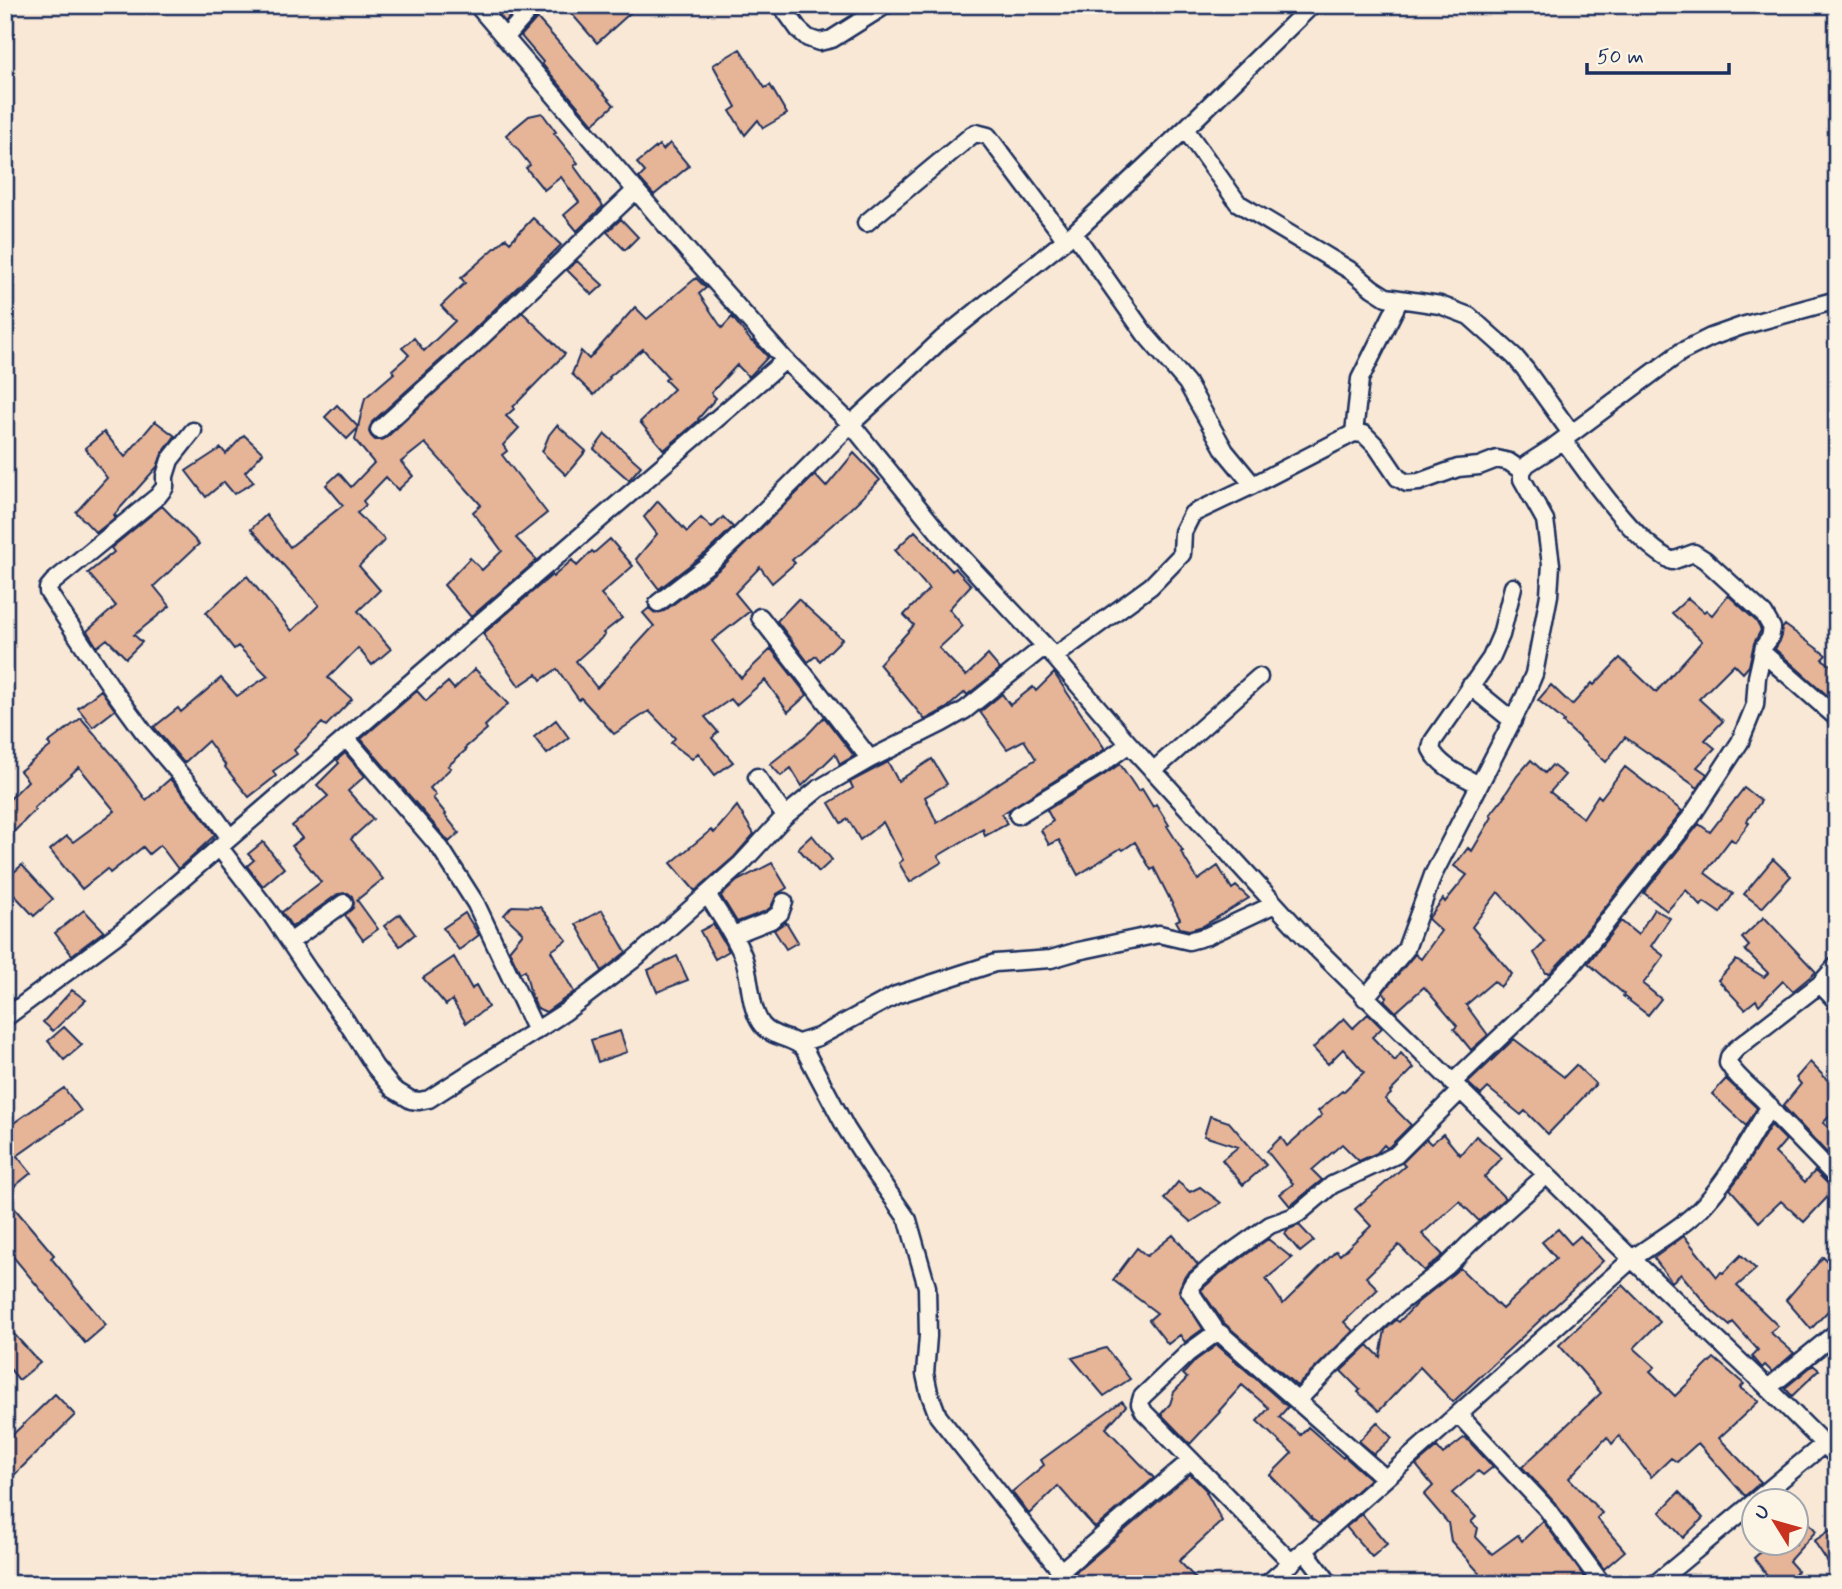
<svg xmlns="http://www.w3.org/2000/svg" width="1842" height="1589" font-family="Mynerve,sans-serif">
  <style>
    .building { fill: #e6b497; stroke: #1b2f5e; stroke-width: 2 }
    .lines { fill: none; stroke-linecap: round; stroke-linejoin: round }
    .street-casing { stroke: #1b2f5e; stroke-width: 21 }
    .street { stroke: #fcf5e5; stroke-width: 16 }
  </style>
  <rect width="100%" height="100%" fill="#f8e8d5"/>
  <filter id="ink" filterUnits="userSpaceOnUse"><feTurbulence type="fractalNoise" baseFrequency=".0143" numOctaves="2"/><feDisplacementMap in="SourceGraphic" scale="14" xChannelSelector="R" yChannelSelector="G"/><feConvolveMatrix kernelMatrix="1 2 1 2 8 2 1 2 1" color-interpolation-filters="sRGB"/></filter>
  <g filter="url(#ink)">
    <!-- building -->
    <path class="building" d="M491 5H520L505 22Z
      M564 5H592L598 13 606 5H639L597 43Z
      M537 18 614 105 593 124 542 64 543 62 521 36Z
      M740 49 765 88 770 85 787 114 763 128 758 120 745 135 730 111 736 107 713 65Z
      M542 113 556 132 554 133 578 163 574 166 603 206 577 231 564 215 579 202 561 177 544 190 526 168 530 165 506 135 529 116Z
      M670 143 689 166 654 195 639 178 645 172 637 163 659 145 663 150Z
      M533 218 561 245 466 337 372 422 369 432 371 436 375 440H381L386 438 522 312 565 354 513 407 514 409 506 416 519 428 503 445 507 451 502 455 547 513 516 538 537 560 471 617 444 585 470 558 482 570 502 551 473 512 481 505 425 443 401 462 413 476 398 490 386 477 363 501 366 505 357 513 385 540 359 566 380 590 358 611 391 649 372 665 358 648 328 678 352 699 326 726 322 723 294 750 297 754 273 771 276 776 249 797 225 767 226 766 208 741 184 763 154 727 178 708 181 712 221 678 237 696 268 676 238 646 234 649 206 613 247 576 292 631 319 605 251 529 266 515 290 547 343 505 326 485 339 473 351 487 374 463 355 440 358 428 347 439 325 417 337 405 358 427 365 398 394 373 392 370 409 355 402 348 414 338 424 351 455 321 441 306 465 283 461 278 506 238 510 242Z
      M621 219 638 237 625 250 607 232Z
      M577 261 603 285 592 295 567 270Z
      M696 278 706 288 699 294 722 328 732 317 752 342 753 341 768 357 749 377 737 365 711 393 716 398 698 419 699 420 664 450 640 422 674 389 665 380 668 377 643 349 609 377 610 378 594 395 572 374 581 351 589 359 635 307 647 319Z
      M155 421 175 436 162 454 157 467 114 515 115 517 117 516 96 533 76 512 107 478 85 448 104 432 125 457Z
      M557 425 586 451 566 475 542 452 549 435Z
      M605 434 641 466 629 480 594 449Z
      M244 435 263 453 245 472 254 482 234 494 224 482 206 497 186 471 221 448 226 454Z
      M854 453 880 480 850 509 792 560 795 563 772 583 760 567 735 593 750 611 712 641 741 678 771 649 807 695 788 712 765 680 736 705 731 699 705 717 718 732 712 738 733 762 715 775 698 753 692 759 671 743 675 738 649 711 614 734 581 698 579 700 557 669 541 680 537 674 519 686 483 634 552 575 553 577 572 560 577 566 592 551 594 553 610 539 633 566 601 594 622 618 603 633 605 635 576 661 597 688 654 626 643 613 649 608 655 613 664 611 721 568 815 475 826 487Z
      M658 501 687 532 701 518 712 528 723 517 733 527 707 552 659 589 636 559 657 534 644 517Z
      M162 506 199 544 154 586 170 606 134 635 142 642 126 658 107 639 97 647 87 631 116 606 88 573 114 552 111 548Z
      M915 531 952 571 955 568 971 585 949 609 963 626 939 648 966 676 988 655 1000 669 967 695 965 692 947 708 925 720 879 664 914 625 904 615 929 589 895 550Z
      M1728 595 1756 621 1761 630 1754 643 1749 666 1743 673 1734 664 1699 699 1723 721 1705 740 1715 748 1697 767 1707 774 1698 788 1625 737 1606 762 1563 723 1564 721 1538 700 1551 685 1572 705 1592 683 1594 685 1620 658 1656 692 1702 641 1672 613 1688 598 1704 612 1706 610 1712 615Z
      M798 599 842 639 820 661 816 656 808 662 777 621Z
      M1785 625 1826 655 1822 659 1837 669V685L1828 696 1775 649 1780 641 1782 629Z
      M475 669 508 704 485 726 487 729 465 748 466 750 448 766 451 768 430 788 436 795 433 798 446 814 445 815 459 833 449 842 361 739 417 691 426 701 448 682 454 689Z
      M1054 673 1105 749 1002 814 1007 824 985 836 983 829 938 856 942 862 910 882 899 863 903 860 883 822 860 840 848 819 841 823 829 803 853 788 850 782 888 762 898 781 932 759 947 784 925 797 937 823 1036 759 1024 740 1007 749 980 712 1002 694 1010 705 1033 687 1036 691Z
      M101 690 115 710 93 727 78 708Z
      M824 717 854 756 840 764 835 754 802 786 791 768 781 776 770 764 808 734Z
      M81 718 117 760 146 800 170 779 199 812 215 835 178 869 160 845 149 854 143 847 110 873 107 869 82 889 50 850 67 836 73 842 115 811 79 767 34 808 35 810 5 841V804L28 781 20 771 51 746 48 743Z
      M556 720 569 738 547 754 534 737Z
      M345 753 365 776 348 791 373 819 351 839 383 879 357 900 378 929 363 940 345 915 353 908 354 903 352 896 348 893 338 894 292 927 282 912 321 882 292 846 302 838 292 826 328 796 317 785 339 763 337 760Z
      M1531 760 1545 773 1552 765 1565 775 1550 792 1583 818 1598 795 1601 798 1625 767 1682 811 1566 956 1550 973H1546L1534 953 1545 942 1498 892 1472 927 1512 974 1500 987 1494 981 1466 1005 1488 1035 1471 1050 1454 1029 1457 1026 1424 987 1396 1012 1384 1000 1387 997 1383 992 1415 954 1421 959 1441 931 1428 919 1443 899 1445 902 1467 875 1454 866 1468 848 1472 851 1492 817 1490 815 1505 796H1504L1517 776Z
      M1120 764 1138 791 1142 789 1153 807 1156 804 1169 825 1167 826 1183 851 1181 852 1198 880 1218 866 1232 889 1236 886 1249 898 1203 926 1189 930 1180 928 1176 921 1180 919 1154 868 1151 870 1135 842 1123 850 1121 848 1078 875 1059 840 1049 845 1041 830 1053 821 1047 810 1104 775Z
      M1744 788 1761 801 1747 821 1749 823 1735 842 1731 839 1705 873 1733 894 1720 913 1704 902 1701 906 1686 890 1667 911 1644 893 1699 824 1710 832Z
      M737 806 754 834 734 857 695 891 671 863 711 830 714 833Z
      M812 835 832 860 819 872 798 848Z
      M263 842 284 868 263 886 247 866 254 860 248 854Z
      M1773 859 1791 876 1762 908 1744 894Z
      M772 863 787 888 777 894 771 907 766 911 737 922 721 896 737 881Z
      M22 865 53 899 34 916 5 885V880Z
      M512 906 540 907 567 940 551 951 574 992 546 1012 537 1008 531 995 525 970 520 973 509 950 523 933 504 915Z
      M1654 909 1670 918 1651 946 1664 956 1643 984 1661 999 1648 1015 1623 996 1624 994 1588 963 1621 921 1638 935Z
      M84 910 104 931 72 955 55 933Z
      M602 910 626 952 602 971 576 924Z
      M465 913 479 935 459 950 443 928Z
      M400 914 415 934 400 946 384 926Z
      M1764 917 1816 972 1793 991 1783 981 1759 1005 1756 1000 1745 1009 1718 980 1736 960 1764 977 1768 973 1745 950 1749 946 1742 938Z
      M786 922 798 942 786 949 774 930Z
      M713 924 729 951 715 959 700 931Z
      M677 956 688 980 657 992 648 970Z
      M454 957 472 989 476 985 488 1007 466 1023 452 1000 446 1005 423 978Z
      M72 990 86 1000 53 1031 43 1022Z
      M1368 1014 1382 1028 1372 1037 1395 1061 1401 1053 1414 1068 1390 1092 1391 1094 1385 1099 1411 1125 1390 1146 1387 1148 1384 1145 1377 1153 1359 1161 1342 1144 1312 1170 1322 1180 1290 1206 1280 1194 1293 1184 1267 1151 1281 1137 1287 1146 1322 1115 1318 1111 1342 1091 1343 1092 1364 1072 1343 1049 1328 1064 1313 1048 1344 1018 1353 1028Z
      M64 1027 82 1045 64 1060 48 1041Z
      M620 1031 627 1052 598 1062 591 1040Z
      M1514 1039 1564 1077 1576 1065 1596 1084 1548 1134 1525 1111 1521 1115 1488 1088 1481 1095 1468 1083Z
      M1810 1062 1837 1090V1108L1823 1123 1837 1135V1141L1827 1153 1783 1106 1801 1084 1796 1078Z
      M1726 1079 1757 1108 1746 1126 1712 1094Z
      M64 1088 81 1111 17 1156 31 1173 5 1194V1129Z
      M1210 1116 1229 1122 1266 1165 1243 1185 1222 1160 1238 1147 1204 1136Z
      M1771 1125 1786 1140 1775 1153 1805 1182 1815 1171 1829 1185 1836 1188 1804 1222 1781 1201 1759 1222 1730 1189 1746 1168 1745 1167Z
      M1443 1134 1460 1155 1476 1136 1502 1158 1484 1177 1505 1198 1479 1221 1459 1201 1422 1234 1443 1255 1424 1271 1399 1245 1366 1277 1378 1289 1344 1322 1353 1331 1297 1386 1224 1323 1201 1290 1219 1274 1268 1239 1292 1258 1266 1279 1283 1304 1336 1251 1340 1255 1371 1226 1355 1209 1405 1166 1402 1163 1426 1139 1431 1144Z
      M1178 1182 1190 1192 1200 1187 1221 1203 1191 1222 1164 1199Z
      M5 1197 54 1255 51 1258 106 1325 85 1343 5 1247Z
      M1299 1225 1314 1241 1300 1252 1285 1234 1289 1229Z
      M1558 1229 1571 1244 1580 1236 1603 1261 1453 1402 1420 1367 1379 1411 1358 1392 1360 1390 1341 1371 1368 1345 1380 1357 1385 1330 1396 1320 1399 1322 1418 1302 1460 1268 1502 1309 1556 1258 1542 1242Z
      M1173 1235 1198 1265 1184 1277 1179 1291 1203 1329 1185 1342 1180 1335 1168 1344 1149 1320 1157 1313 1113 1280 1137 1248 1147 1256Z
      M1684 1236 1717 1277 1721 1272 1723 1273 1741 1255 1756 1269 1737 1286 1778 1326 1770 1332 1794 1353 1772 1372 1765 1365 1762 1368 1752 1356 1758 1350 1733 1322 1730 1326 1711 1310 1681 1274 1672 1282 1654 1258Z
      M1823 1257 1837 1271V1320L1828 1311 1811 1329 1786 1300Z
      M1623 1285 1660 1322 1634 1348 1655 1367 1650 1371 1675 1396 1714 1358 1744 1384 1740 1388 1759 1401 1719 1438 1761 1482 1745 1496 1698 1443 1677 1462 1671 1458 1651 1477 1619 1436 1612 1444 1607 1437 1569 1478 1602 1513 1597 1518 1625 1551 1604 1569 1555 1503 1522 1467 1601 1393 1559 1345Z
      M5 1324 40 1363 19 1380 5 1363Z
      M1217 1345 1288 1407 1279 1417 1301 1435 1308 1427 1343 1458 1344 1456 1370 1479 1319 1524 1310 1518 1311 1517 1270 1475 1292 1453 1257 1421 1269 1408 1242 1385 1219 1411 1220 1412 1190 1444 1161 1414 1170 1404 1174 1392 1187 1378 1183 1374 1196 1360Z
      M1106 1348 1130 1379 1104 1396 1072 1358Z
      M1813 1365 1819 1370 1792 1396 1785 1388Z
      M55 1394 75 1415 5 1484V1442Z
      M1122 1401 1126 1406 1106 1428 1154 1478 1095 1528 1058 1486 1029 1514 1012 1492 1044 1465 1041 1460Z
      M1377 1422 1392 1438 1374 1454 1359 1441Z
      M1465 1437 1493 1467 1483 1475 1478 1471 1452 1493 1476 1517 1471 1522 1478 1528 1476 1537 1492 1554 1518 1535 1522 1541 1543 1521 1588 1582 1586 1584H1489L1451 1541 1448 1523 1424 1495 1433 1486 1416 1465 1437 1447 1443 1454Z
      M1190 1474 1207 1491 1206 1492 1222 1521 1179 1561 1201 1584H1081L1075 1573Z
      M1679 1492 1703 1518 1683 1538 1660 1512Z
      M1796 1507 1816 1531 1789 1561 1798 1571 1784 1584H1774L1754 1558 1770 1544H1796Z
      M1362 1514 1387 1544 1372 1557 1346 1527Z
      M1837 1526V1576L1814 1541Z"/>
    <g class="lines">
      <!-- street casing -->
      <g class="street-casing">
        <path id="street" d="M477 5 693 257 785 360 851 424 940 534 1045 646 1129 744 1305 937 1632 1259 1768 1388 1837 1457
          M781 5 799 30 808 38 819 42 832 39 886 5
          M505 38 534 5
          M1185 129 1238 203 1353 272 1372 288 1386 297 1440 305 1469 316 1515 357 1525 369 1571 433
          M866 223 972 135 976 133 988 136 1066 240
          M1074 233 1145 334 1187 383 1225 451 1253 485
          M379 430 473 345 636 190
          M193 431 170 460 165 476V487L158 496 53 582 48 588V592L113 690 143 731 207 806 230 838
          M1354 433 1360 379 1400 299
          M658 603 714 560 733 542 851 424 942 339 1074 233 1185 129 1312 5
          M760 617 870 759
          M1763 653 1837 718
          M1054 657 1151 586 1182 554 1183 532 1192 514 1253 485 1354 433 1364 434 1377 447 1398 478 1407 483 1419 482 1458 468 1479 466 1497 459 1509 462 1522 471
          M1470 686 1513 721
          M346 738 441 849 476 904 536 1031
          M1153 771 1259 677
          M757 777 785 816
          M1479 785C1463 776 1440 767 1431 749L1433 741 1491 658 1501 635 1513 587
          M1018 815 1099 766 1129 744
          M219 847 270 913 309 971 346 1021 375 1067 393 1089 411 1100 419 1101 429 1099 565 1012 633 960 741 864 785 816 818 789 870 759 942 723 965 710 1045 646
          M707 894C719 914 734 934 743 956 751 977 749 1008 762 1025 773 1039 793 1036 804 1049L846 1128 873 1170 908 1220 927 1287 928 1336 925 1374 929 1392 938 1416 1071 1584
          M733 935 771 920 780 913 784 902
          M290 942 344 903
          M1837 965 1820 984 1736 1049 1729 1057 1728 1063C1740 1084 1764 1095 1776 1115L1837 1178
          M1820 984 1837 1002
          M1365 998 1406 949 1433 875 1524 698 1534 674 1549 595 1551 564 1545 520 1522 479V471L1527 464 1552 448 1681 352 1711 337 1742 326 1837 300
          M5 1018 122 931 785 360
          M799 1043 818 1037 896 995 995 963 1051 959 1078 951 1159 934 1189 941 1207 936 1275 904
          M1452 1083 1535 1004 1574 963 1691 817 1740 742 1755 705 1757 677 1764 646 1770 638 1772 628 1764 614 1705 560 1694 553 1672 561C1630 538 1592 478 1563 440
          M1217 1332 1189 1290 1193 1283 1212 1266 1270 1225 1292 1217 1299 1213 1332 1185 1396 1155 1460 1091
          M1768 1388 1837 1332
          M1298 1400 1339 1358 1398 1304 1446 1267 1470 1243 1546 1175
          M1458 1414 1547 1509 1602 1584
          M1304 1550 1330 1584
          M1292 1563 1144 1412 1140 1404 1142 1397 1188 1353 1217 1332 1220 1333 1385 1478
          M1061 1571 1191 1460
          M1267 1584 1632 1259C1658 1240 1690 1223 1710 1198 1734 1170 1751 1136 1770 1106
          M1655 1584 1824 1444"/>
      </g>
      <!-- street -->
      <use href="#street" class="street"/>
    </g>
  </g>
  <!-- margin -->
  <rect width="1842" height="1589" fill="none" stroke="#fcf5e5" stroke-width="28"/>
  <rect x="14" y="14" width="1814" height="1561" fill="none" stroke="#1b2f5e" stroke-width="2.5" filter="url(#ink)"/>
  <!-- north arrow -->
  <g transform="translate(1775 1522) rotate(307)"><circle r="33" fill="#fcf5e5" stroke="#a2a6af" stroke-width="2"/>
  <path d="M0-5L12 26L0 18L-12 26Z" fill="#c8321e"/>
  <text y="-10" font-size="19" font-weight="bold" text-anchor="middle" fill="#1b2f5e">U</text>
  </g>
  <!-- scale -->
  <path d="M1587 63v10h142v-10" fill="none" stroke="#1b2f5e" stroke-width="3.5"/>
  <text x="1597" y="63" font-size="21" fill="#1b2f5e" stroke="#fcf5e5" stroke-width="5" paint-order="stroke">50 m</text>
</svg>
